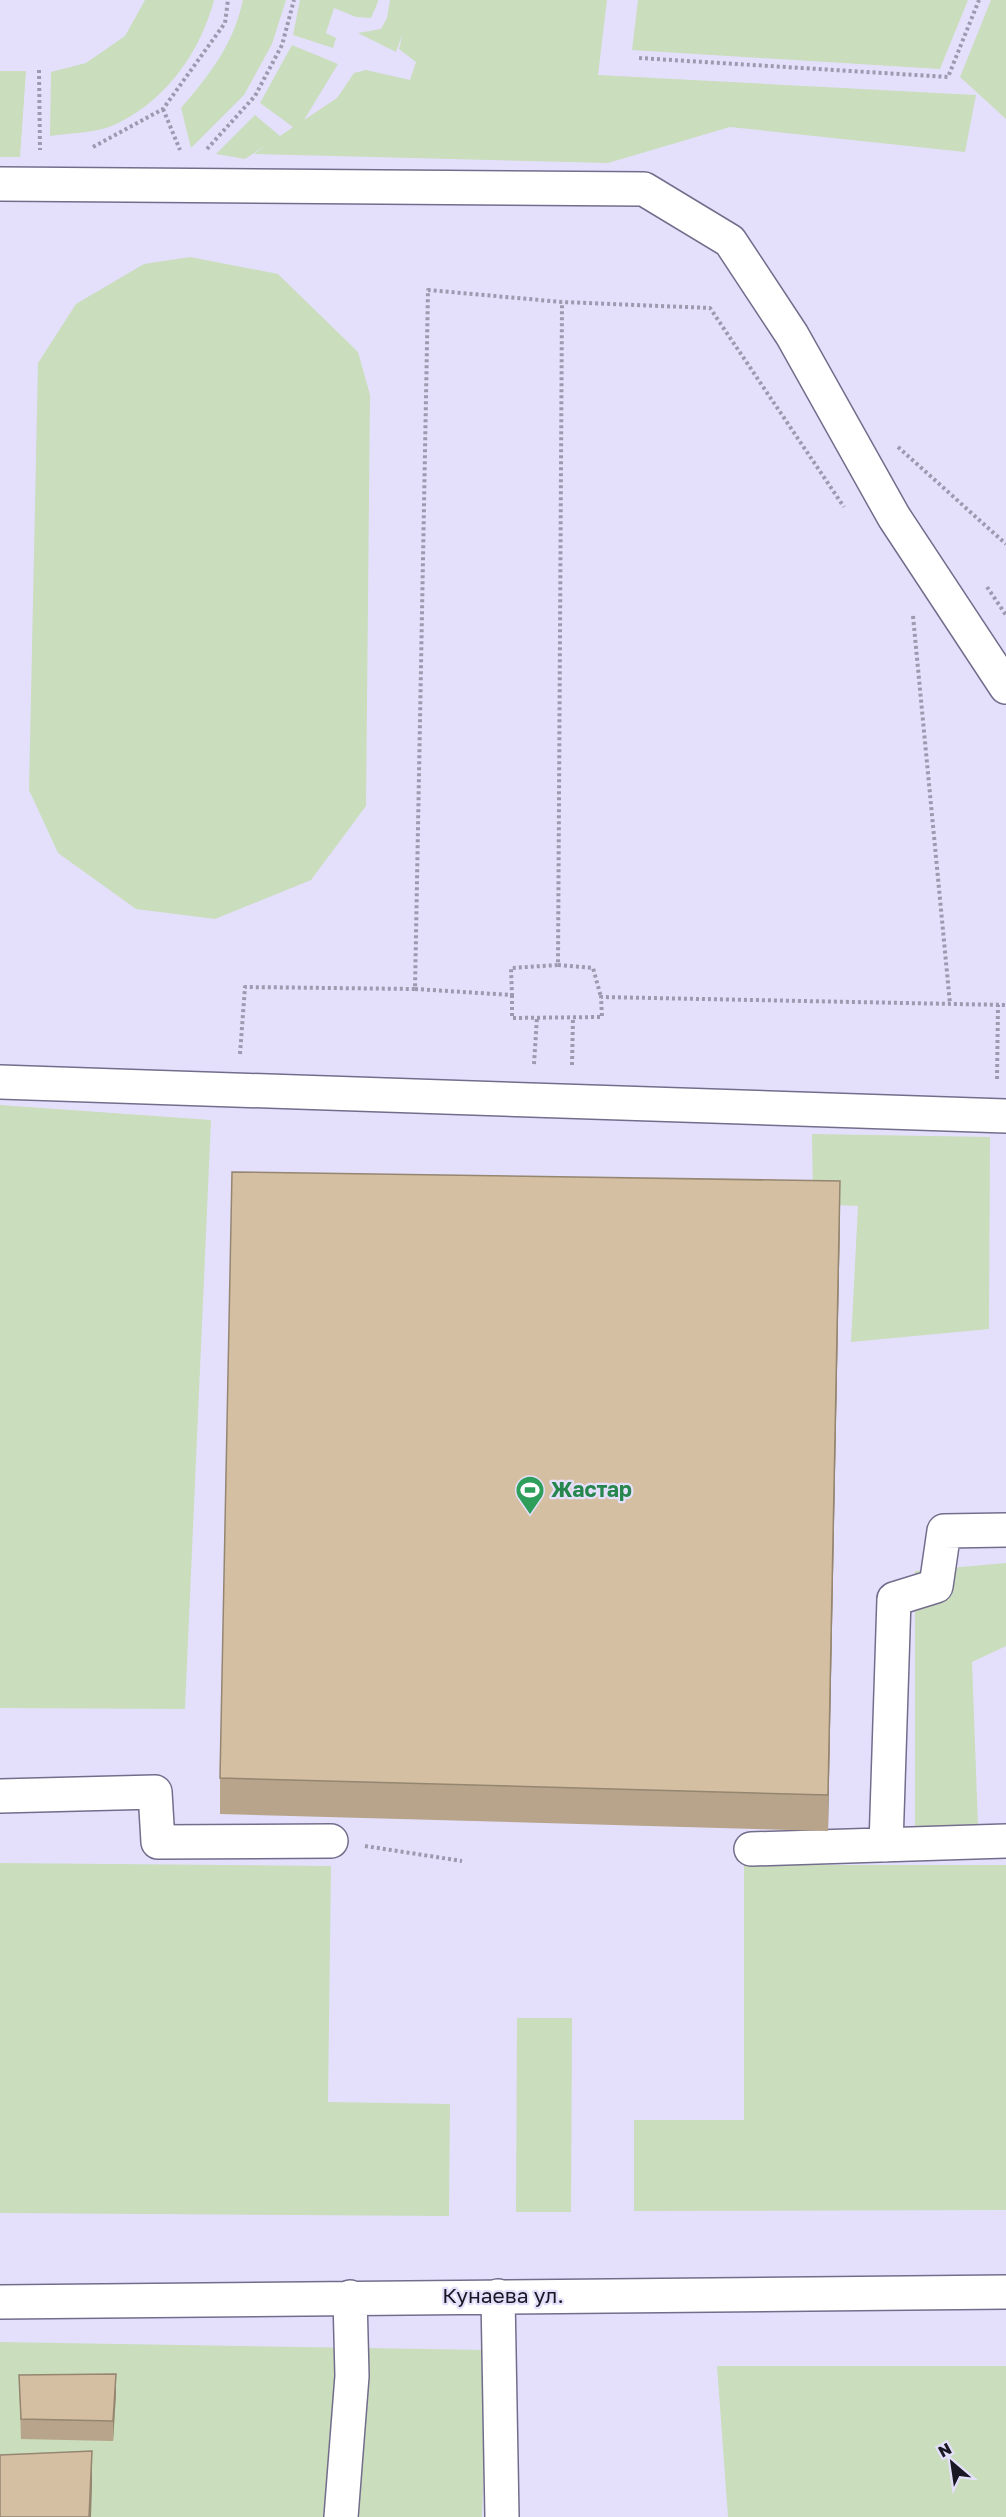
<svg xmlns="http://www.w3.org/2000/svg" width="1006" height="2517" font-family="'Golos Text',sans-serif">
  <style>
    .green { fill: #caddbc }
    .lines { fill: none; stroke-linecap: round; stroke-linejoin: round }
    .minor-casing { stroke: #736d8c; stroke-width: 36 }
    .path { stroke: #9d9ab0; stroke-width: 4; stroke-dasharray: 3 3; stroke-linecap: butt }
    .minor { stroke: #fff; stroke-width: 33 }
    .wall { fill: #b7a48b }
    .shaded-wall { fill: #958671 }
    .building { fill: #d5bfa2; stroke: #958671; stroke-width: 1.5 }
    .labels { text-anchor: middle; stroke-width: 4.5; stroke-linejoin: round; paint-order: stroke }
    .leisure-label { font-size: 21px; font-weight: bold; fill: #27864d; stroke: #e4e0fc; text-anchor: start }
    .street-label { font-size: 21px; fill: #1a1824; stroke: #e4e0fc }
  </style>
  <rect width="100%" height="100%" fill="#e4e0fc"/>
  <!-- green -->
  <path class="green" d="M145 0H214C200 54 162 106 109 127 92 133 68 133 50 136L51 72 86 63 125 36Z
    M243 0H286L272 44 244 95 191 148 181 108C211 73 233 45 243 0Z
    M300 0H378V2L371 18 356 17 334 8 326 33 336 38 333 48 293 35Z
    M390 0H607L598 75 976 95 965 152 730 127 608 163 254 154 269 143 245 159 216 154 255 115 280 136 293 127 260 103 292 45 338 64 304 120 337 98 354 73 366 70 410 80 416 62 399 49 403 33 396 52 358 33 381 29 387 18Z
    M638 0H968L940 69 632 50Z
    M991 0H1006V119L960 77Z
    M0 71H26L20 157H0Z
    M190 257 278 274 358 352 370 395 366 806 311 880 215 919 136 909 58 853 29 790 38 363 76 304 144 264Z
    M0 1105 211 1120 185 1709 0 1708Z
    M812 1134 990 1137 989 1329 851 1342 858 1206 813 1204Z
    M1006 1563V1646L972 1662 978 1826 915 1833V1571Z
    M0 1863 331 1866 328 2102 450 2104 449 2216 0 2213Z
    M744 1865H1006V2210L634 2211V2120H744Z
    M517 2018H572L571 2212H516Z
    M0 2342 488 2350 482 2517H0Z
    M717 2366H1006V2517H728Z"/>
  <g class="lines">
    <!-- minor casing -->
    <g class="minor-casing">
      <path id="minor" d="M0 184 644 189 730 241 792 335 894 517 1006 687
        M0 1082 1006 1116
        M0 1796 155 1792 158 1842 331 1841
        M886 1845 894 1599 936 1586 944 1531 1006 1530
        M751 1849 1006 1841
        M498 2296 502 2517
        M0 2302 1006 2292
        M341 2517 352 2376 350 2297"/>
    </g>
    <!-- path -->
    <path class="path" d="M639 58 948 77 979 0
      M39 70 40 150
      M163 109 180 150
      M93 147 163 109 225 23 228 0
      M207 149 255 96 282 45 294 0
      M898 447 1006 544
      M987 587 1006 615
      M913 616 950 1004
      M558 965 593 968 601 997
      M415 989 512 995 511 968 558 965 562 302
      M512 995V1018L602 1017 601 997 1006 1005
      M240 1054 245 987 415 989 428 290 562 302 710 308 844 507
      M534 1064 537 1017
      M572 1065 573 1017
      M997 1079 998 1005
      M365 1846 462 1861"/>
    <!-- minor -->
    <use href="#minor" class="minor"/>
  </g>
  <!-- wall -->
  <path class="wall" d="M840 1217 828 1831 220 1814V1778Z
    M19 2375 116 2394 113 2441 21 2439Z"/>
  <!-- shaded-wall -->
  <path class="shaded-wall" d="M840 1181V1217L828 1831V1795Z
    M116 2374V2394L113 2441V2421Z
    M92 2451V2487L91 2517H89Z"/>
  <!-- building -->
  <path class="building" d="M232 1172 840 1181 828 1795 220 1778Z
    M116 2374 113 2421 21 2419 19 2375Z
    M92 2451 89 2517H0V2455Z"/>
  <!-- icons -->
  <defs>
    <g id="stadium-pin" transform="scale(1.5)"><path d="M0 17L-7.5 6A9.5 9.5 0 1 1 7.5 6Z" fill="#2e9e5b" stroke="#e4e0fc"/><path d="M0-5a6.5 5 0 1 0 0 10a6.5 5 0 1 0 0-10ZM-3.5-1.8h7v3.6h-7Z" fill="#fff"/></g>
  </defs>
  <g fill-rule="evenodd">
    <use href="#stadium-pin" x="530" y="1490"/>
  </g>
  <g class="labels">
    <!-- leisure labels -->
    <g class="leisure-label">
      <text x="551" y="1497">Жастар</text>
    </g>
    <!-- street labels -->
    <g class="street-label">
      <text x="503" y="2303">Кунаева ул.</text>
    </g>
  </g>
  <!-- north arrow -->
  <g transform="translate(952 2463) rotate(331)" stroke="#e4e0fc" stroke-width="4.5" paint-order="stroke">
  <path d="M0-4.5L10 22L0 15L-10 22Z" fill="#1a1824"/>
  <text y="-9" font-size="16" font-weight="bold" text-anchor="middle" fill="#1a1824">N</text>
  </g>
</svg>
